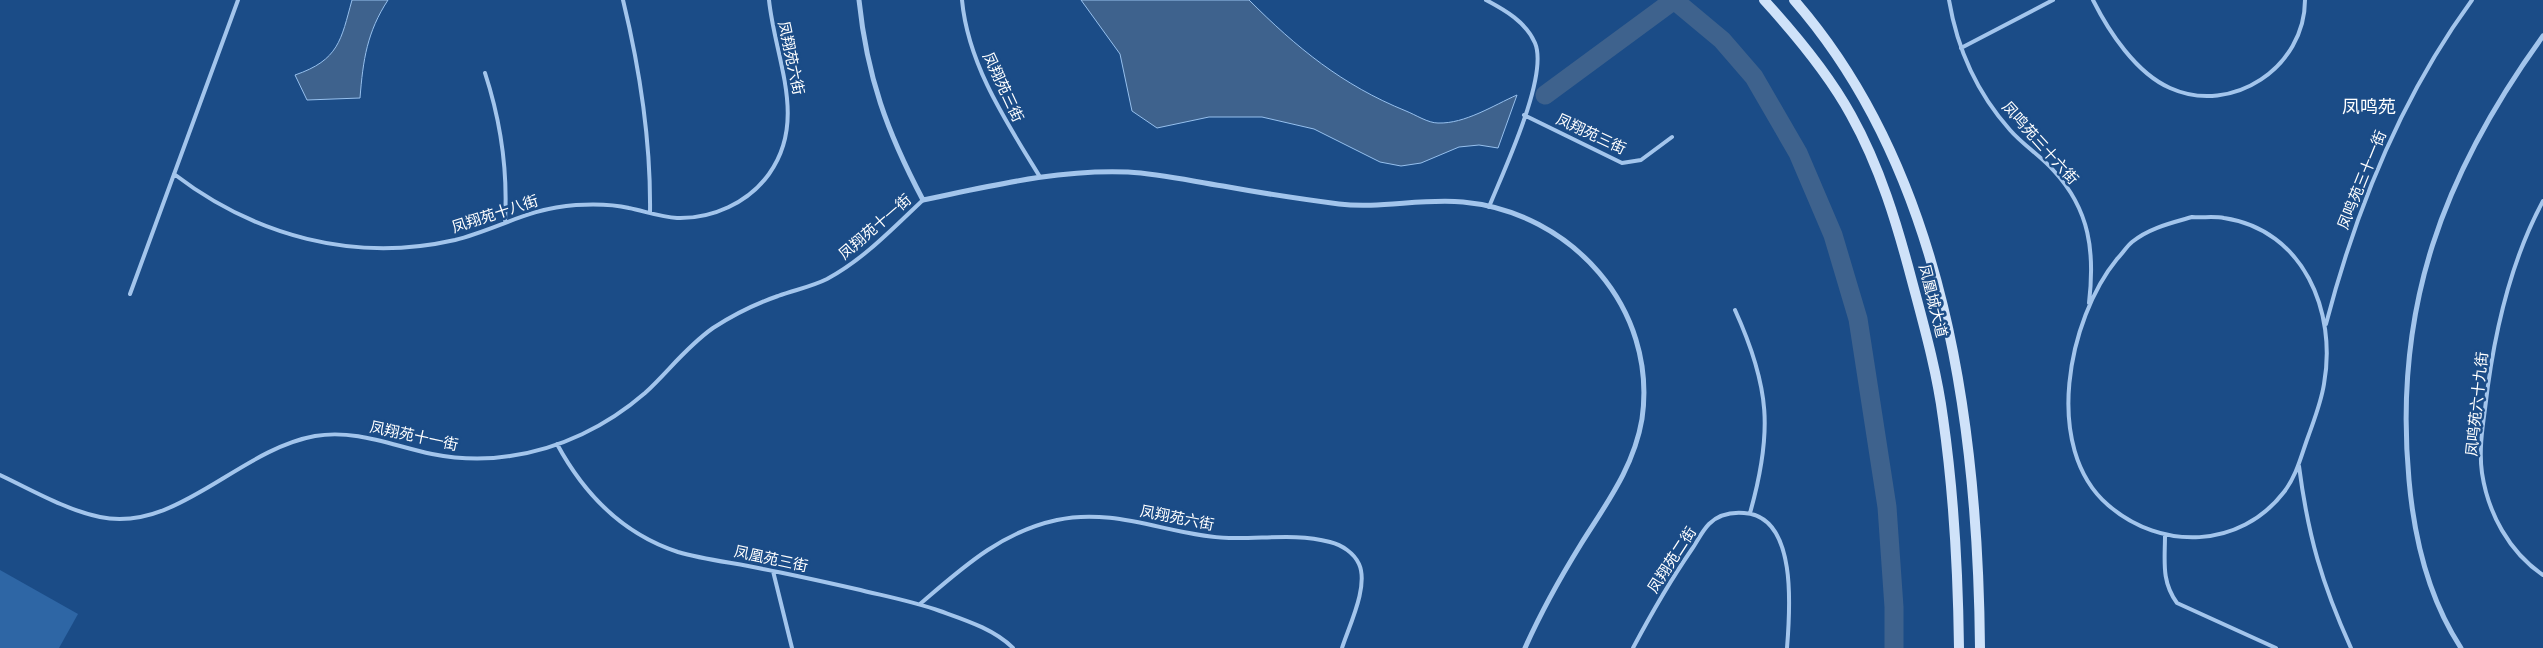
<svg xmlns="http://www.w3.org/2000/svg" width="2543" height="648" font-family="Montserrat,'Noto Sans SC',sans-serif">
  <style>
    .green { fill: #2e66a5 }
    .water { fill: #3e628d; stroke: #96c0ee }
    .lines { fill: none; stroke-linecap: round; stroke-linejoin: round }
    .canal { stroke: #3e628d; stroke-width: 19 }
    .service { stroke: #a3c5ec; stroke-width: 4 }
    .minor { stroke: #a3c5ec; stroke-width: 5 }
    .secondary { stroke: #cfe2f9; stroke-width: 10 }
    .labels { text-anchor: middle; stroke-width: 5; stroke-linejoin: round; paint-order: stroke }
    .street-label { font-size: 15px; fill: #fff; stroke: #1b4c87 }
    .quarter-label { font-size: 18px; fill: #fff; stroke: #1b4c87 }
  </style>
  <rect width="100%" height="100%" fill="#1b4c87"/>
  <!-- green -->
  <path class="green" d="M0 570 78 614 59 648H0Z"/>
  <!-- water -->
  <path class="water" d="M352 0H388C367 32 363 60 360 98L307 100 295 75C339 60 341 40 352 0Z
    M1081 0H1249C1297 48 1342 85 1406 111 1416 115 1428 123 1438 123 1465 124 1494 105 1517 95L1498 148 1479 145 1459 147 1421 163 1401 166 1380 162 1314 129 1262 117H1209L1157 128 1132 111 1120 54Z"/>
  <g class="lines">
    <!-- canal -->
    <path class="canal" d="M1545 95 1674 0 1722 40 1754 77 1798 153 1833 235 1858 319 1887 507 1894 607V648"/>
    <!-- service -->
    <path class="service" d="M623 0C640 70 651 141 650 213
      M962 0C968 65 1007 123 1040 177
      M1486 0C1505 10 1526 22 1535 43 1549 76 1503 172 1489 207
      M1949 0C1957 48 1977 93 2010 130 2023 145 2041 156 2054 171 2090 210 2095 252 2089 303
      M2093 0C2109 32 2136 73 2170 88 2232 116 2305 67 2305 0
      M1961 48 2053 0
      M485 73C501 122 508 169 505 221
      M1524 115 1622 163 1641 160 1672 137
      M174 174C255 236 354 263 455 240 498 229 529 208 576 205 593 204 612 204 629 208 644 211 661 217 677 218 712 219 748 203 769 174 808 120 775 59 769 0
      M2543 201C2509 264 2493 338 2485 409 2482 430 2479 452 2482 473 2488 513 2509 552 2543 575
      M2192 217C2202 218 2214 216 2224 218 2304 230 2337 312 2324 384 2321 403 2314 420 2308 437 2301 456 2297 475 2284 492 2240 549 2161 551 2108 505 2042 448 2068 319 2117 259 2122 254 2127 246 2132 242 2149 228 2171 223 2192 217Z
      M130 294 238 0
      M1735 310C1770 387 1773 432 1750 513
      M2326 324C2356 209 2401 97 2472 0
      M557 444C584 494 623 534 678 552 705 560 736 563 763 569 794 575 825 582 856 589 884 596 912 601 940 611 965 620 994 629 1013 648
      M2299 466C2308 536 2322 584 2351 648
      M0 475C32 490 66 510 100 517 177 533 238 450 315 436 356 429 393 446 432 454 457 459 485 460 510 456 560 449 607 426 645 393 668 372 686 347 713 328 733 315 755 304 778 296 794 290 811 287 827 279 864 259 892 229 923 200
      M2165 535C2165 561 2161 581 2177 603L2276 648
      M773 571 792 648
      M920 604C962 568 1001 532 1057 520 1116 507 1171 536 1229 538 1264 539 1296 533 1330 542 1342 545 1354 553 1359 564 1369 586 1349 626 1342 648
      M1633 648C1651 614 1670 581 1692 549 1697 542 1702 531 1709 524 1718 515 1731 512 1744 513 1798 516 1790 611 1787 648"/>
    <!-- minor -->
    <path class="minor" d="M859 0C867 77 887 132 923 200 991 186 1059 169 1128 172 1161 174 1191 181 1223 186 1261 193 1301 199 1339 204 1380 209 1422 198 1463 202 1571 212 1658 308 1642 419 1634 467 1606 504 1581 544 1560 578 1541 612 1525 648
      M2461 648C2429 599 2414 537 2409 480 2393 308 2443 174 2543 36"/>
    <!-- secondary -->
    <path class="secondary" d="M1764 0C1796 35 1828 73 1851 115 1880 167 1897 224 1912 281 1924 326 1937 372 1943 418 1954 494 1958 571 1959 648
      M1794 0C1945 173 1978 426 1980 648"/>
  </g>
  <g class="labels">
    <!-- street labels -->
    <g class="street-label">
      <text transform="translate(791 58) rotate(78)" y="5">凤翔苑六街</text>
      <text transform="translate(1003 87) rotate(65)" y="5">凤翔苑三街</text>
      <text transform="translate(1591 134) rotate(25)" y="5">凤翔苑三街</text>
      <text transform="translate(2040 143) rotate(48)" y="5">凤鸣苑三十六街</text>
      <text transform="translate(2362 180) rotate(-68)" y="5">凤鸣苑三十一街</text>
      <text transform="translate(495 214) rotate(-18)" y="5">凤翔苑十八街</text>
      <text transform="translate(875 227) rotate(-41)" y="5">凤翔苑十一街</text>
      <text transform="translate(1933 301) rotate(76)" y="5">凤凰城大道</text>
      <text transform="translate(2477 404) rotate(-84)" y="5">凤鸣苑六十九街</text>
      <text transform="translate(414 436) rotate(12)" y="5">凤翔苑十一街</text>
      <text transform="translate(1177 518) rotate(11)" y="5">凤翔苑六街</text>
      <text transform="translate(771 559) rotate(12)" y="5">凤凰苑三街</text>
      <text transform="translate(1672 560) rotate(-57)" y="5">凤翔苑二街</text>
    </g>
    <!-- quarter labels -->
    <g class="quarter-label">
      <text x="2369" y="113">凤鸣苑</text>
    </g>
  </g>
</svg>
